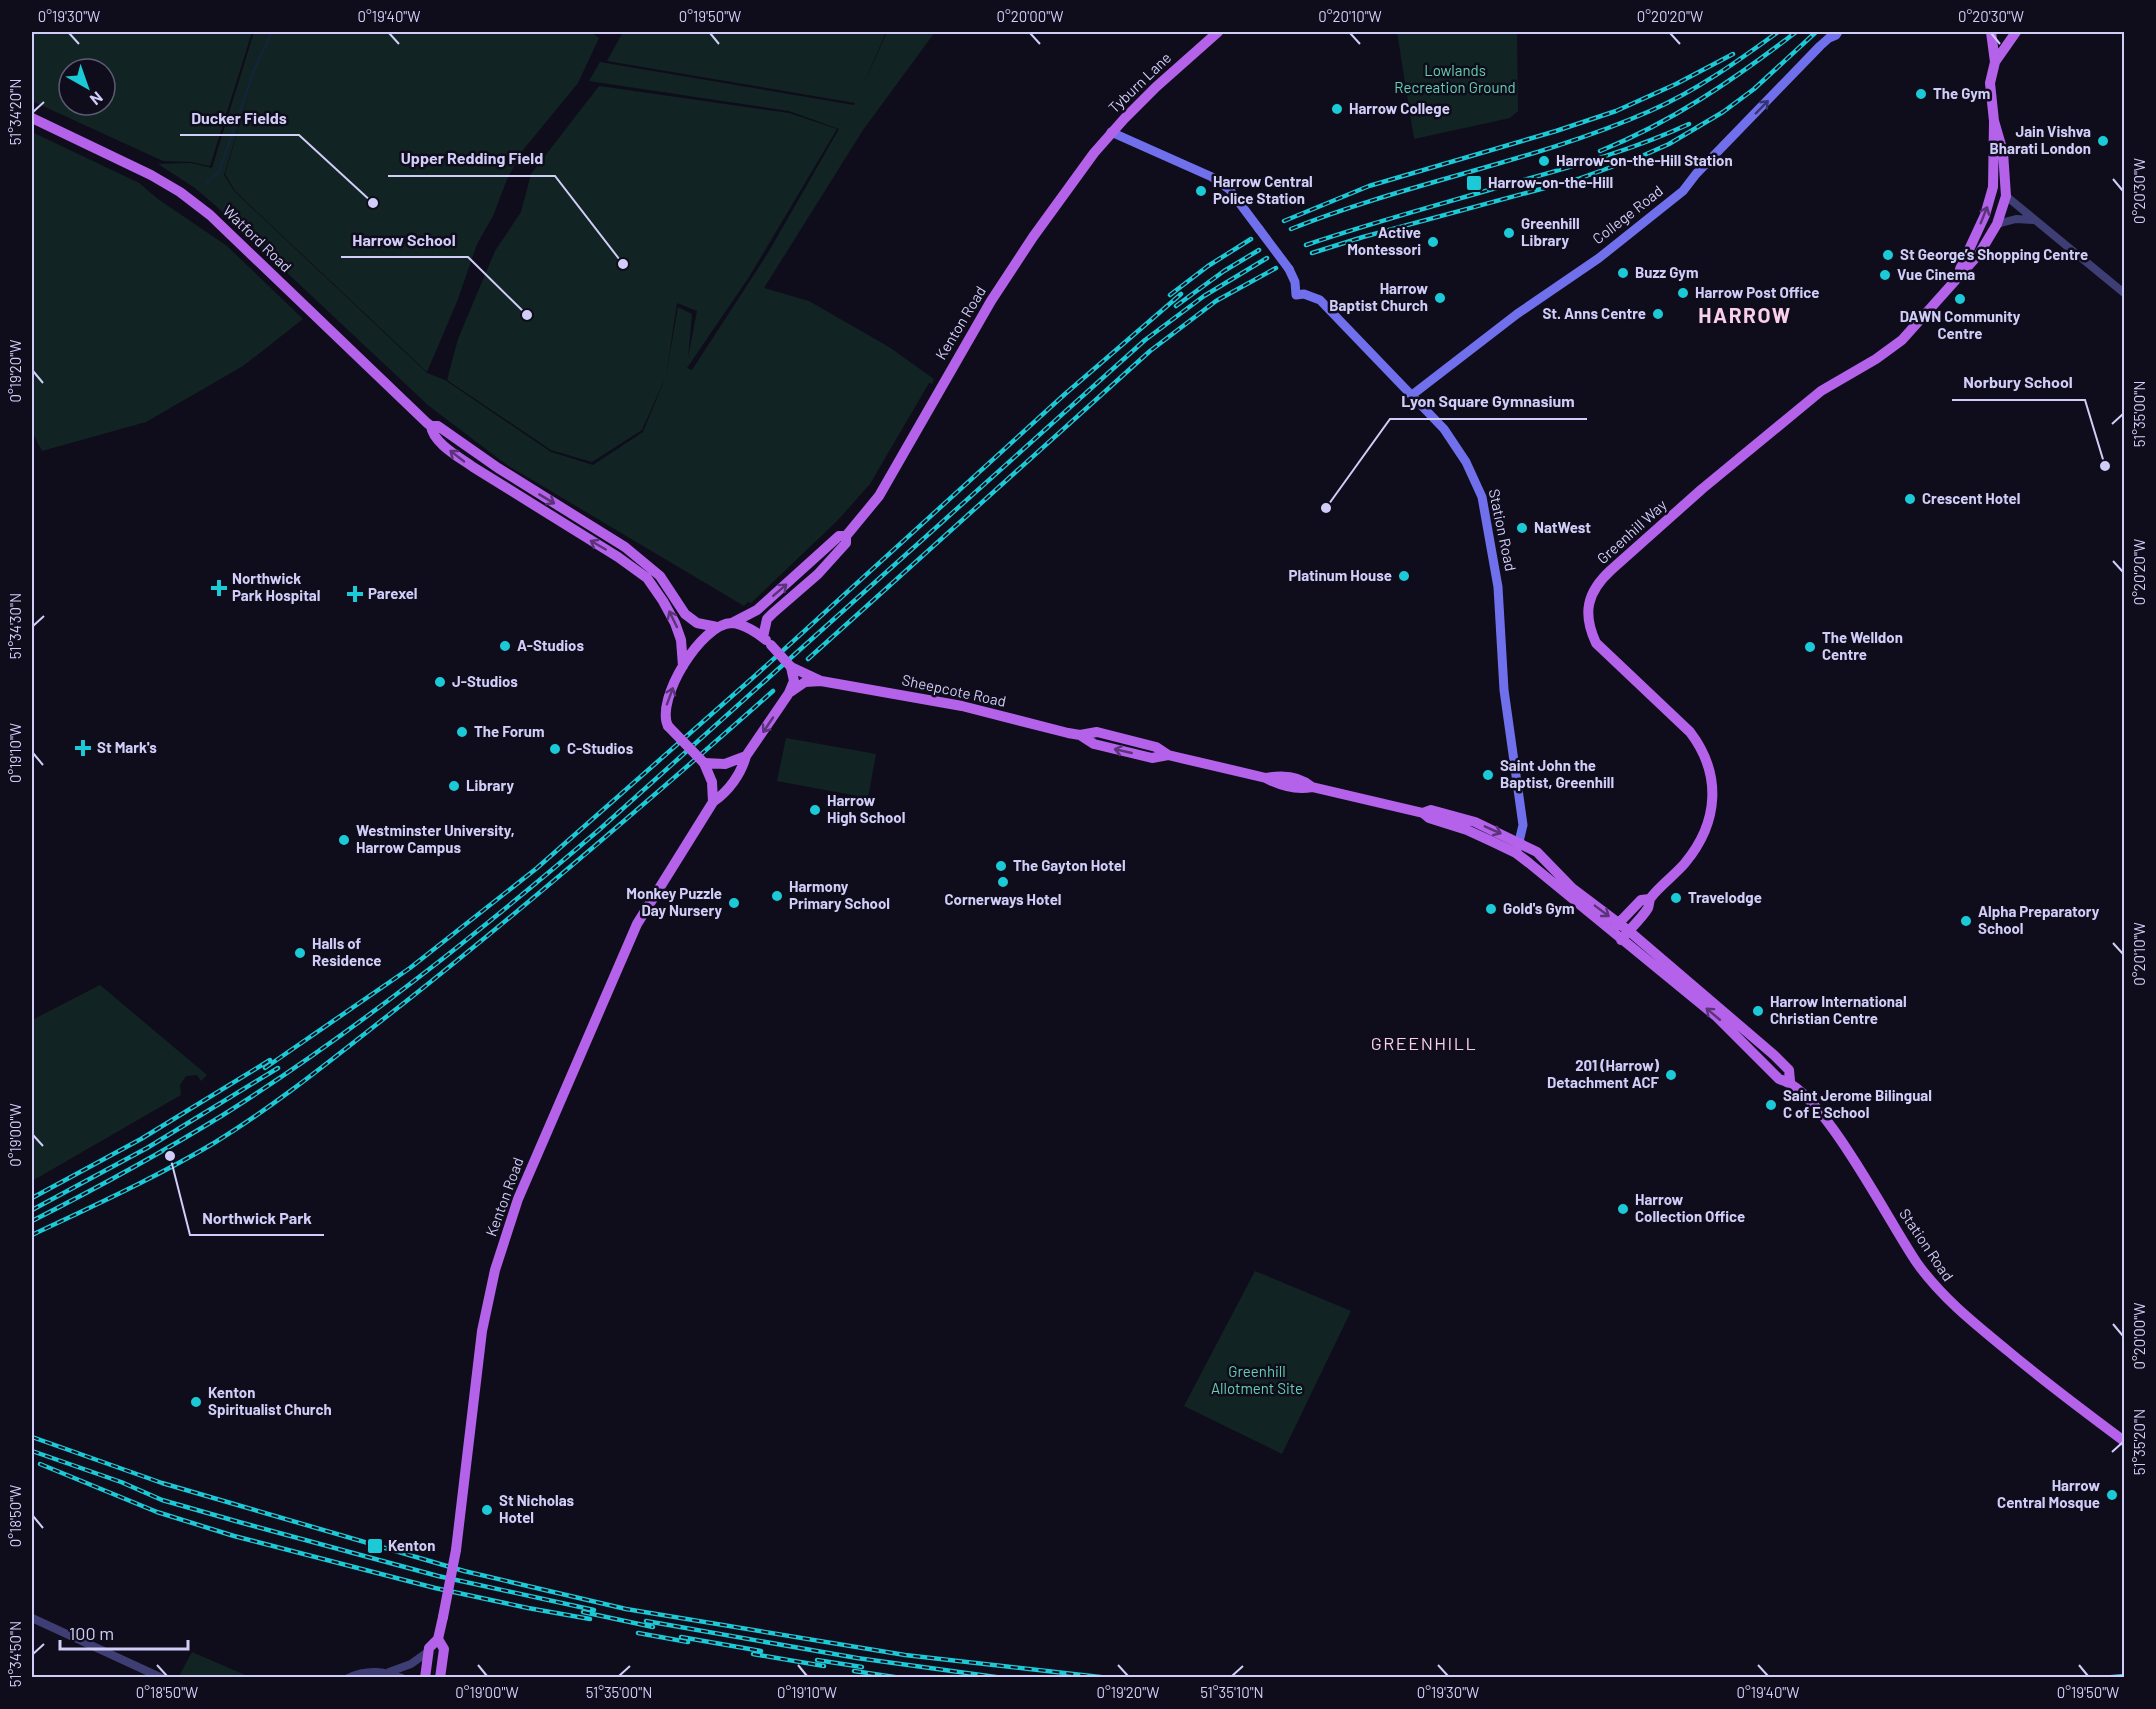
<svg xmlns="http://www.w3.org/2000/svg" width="2156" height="1709" font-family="Barlow,sans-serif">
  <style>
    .green { fill: #112423; fill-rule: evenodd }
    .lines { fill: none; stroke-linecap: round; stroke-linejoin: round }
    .stream { stroke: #13253e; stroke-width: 2 }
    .tertiary { stroke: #3f3e74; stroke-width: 8 }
    .secondary { stroke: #7070ed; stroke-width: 9 }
    .primary { stroke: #b562eb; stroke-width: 10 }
    .rail-casing { stroke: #1bc9d7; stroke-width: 4.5 }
    .rail { stroke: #0f0d1b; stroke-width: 2; stroke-dasharray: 7; stroke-linecap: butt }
    .secondary-bridge { stroke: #7070ed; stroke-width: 9 }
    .primary-bridge { stroke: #b562eb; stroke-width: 10 }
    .oneway { stroke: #36356f }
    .oneway2 { stroke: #5a3379 }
    .ticks { fill: none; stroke: #d1cdf9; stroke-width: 2 }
    .poi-dot { fill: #1bc9d7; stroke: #0f0d1b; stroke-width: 2 }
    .labels { text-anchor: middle; stroke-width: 5; stroke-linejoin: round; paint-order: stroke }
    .park-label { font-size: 15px; fill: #64cfb1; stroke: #0f0d1b }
    .street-label { font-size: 15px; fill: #d1cdf9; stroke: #0f0d1b }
    .poi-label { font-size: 15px; font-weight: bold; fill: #d1cdf9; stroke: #0f0d1b; text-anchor: start }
    .quarter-label { font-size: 18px; letter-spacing: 1.5px; fill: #f9cfeb; stroke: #0f0d1b }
    .district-label { font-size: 21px; font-weight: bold; letter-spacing: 1.5px; fill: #f9cfeb; stroke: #0f0d1b }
    .leader { fill: none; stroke: #d1cdf9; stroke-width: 2 }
    .callout-dot { fill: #d1cdf9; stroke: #0f0d1b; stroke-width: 2 }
    .callout-label { font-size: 16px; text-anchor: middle; font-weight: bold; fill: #d1cdf9; stroke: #0f0d1b; stroke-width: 5; stroke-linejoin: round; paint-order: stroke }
    .neatline { fill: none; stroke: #d1cdf9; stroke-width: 2 }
    .ticks-label { font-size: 15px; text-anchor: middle; fill: #d1cdf9 }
  </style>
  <rect width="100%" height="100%" fill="#0f0d1b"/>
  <!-- green -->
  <path class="green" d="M32 32H252L210 166 191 162 163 161 32 101ZM69 69H105V105H69Z
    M254 32H591L599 38 578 83 523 150 508 177 493 216 477 244 458 299 427 372 235 191 225 174 252 84 224 175 234 191 427 373 445 380 551 452 593 465 643 432 666 376 642 430 592 462 551 450 447 380 458 339 495 251 521 212 531 174 599 86 789 113 837 129 749 277 687 368 692 370 768 253 839 129 789 111 589 81 600 62 854 105 855 103 607 61 623 32H886L862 88 887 32H935L863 130 764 288 809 301 889 347 934 379 932 384 929 383 870 484 838 520 751 603 748 602 744 606 507 465 429 406 216 206 195 188 158 164 191 163 212 168ZM677 303 697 311 688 358 692 314 678 307 666 376Z
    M1397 32H1517L1518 111 1510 118 1414 139Z
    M32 132 139 183 158 199 227 246 303 319 243 366 146 422 42 451 32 432Z
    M786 738 876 754 868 798 777 781Z
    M100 985 207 1075 201 1081 197 1075 186 1076 180 1085 181 1095 32 1181V1020Z
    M1255 1271 1351 1311 1282 1454 1184 1406Z
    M192 1652 250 1677H182L179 1676Z"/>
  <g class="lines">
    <!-- stream -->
    <path class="stream" d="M207 182 219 172 254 70 272 32"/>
    <!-- tertiary -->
    <path class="tertiary" d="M2006 196 2124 293
      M1997 224 2016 219 2033 220
      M32 1618 162 1678
      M389 1672 411 1664 429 1651
      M348 1678C367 1669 384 1671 402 1678"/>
    <!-- secondary -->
    <path class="secondary" d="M1111 132 1212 177 1229 189 1259 229
      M1289 269 1295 282 1296 295 1304 294 1320 300 1444 429 1466 462 1482 497 1498 587 1504 690 1523 825 1517 850
      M1412 395 1517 314 1599 258 1683 191 1696 174 1820 46 1829 38 1836 35 1838 32"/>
    <!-- primary -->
    <path class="primary" d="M1995 62 2016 32
      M32 118 151 175 180 192 210 215 427 423 431 426H438L498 468 625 547 660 576 685 614 697 623 717 627
      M1960 269 1985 215 1993 187 1994 121 1990 83 1995 62 1991 32
      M431 426C433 443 459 457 473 467L618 557 647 578 663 601 675 623 681 640 683 666
      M732 623 757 610 839 536H846
      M763 637 767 619 773 613 818 574 846 543V536L879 496 991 301 1033 237 1094 153 1124 119 1156 87 1218 32
      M791 667 821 681
      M789 693 805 682 821 681 962 706 1068 733 1080 735 1097 732 1156 747 1168 755 1266 778C1281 786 1295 790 1312 787L1423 813 1431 810 1475 822 1537 852 1572 888 1629 931 1774 1055 1789 1070 1790 1081
      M668 726C655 700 701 623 732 623 744 624 758 633 766 640
      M1080 735 1094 744 1152 758 1168 755
      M1266 778C1282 775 1299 776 1312 787
      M713 802 712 782 704 763 725 764 746 756 789 693 794 681 791 667
      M1423 813 1429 818 1467 830 1493 842 1516 853 1529 863 1717 1017 1779 1079C1822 1088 1889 1223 1917 1263 1942 1298 1975 1324 2008 1351 2046 1383 2085 1412 2124 1441
      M1615 927 1641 900 1650 899
      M1621 940C1628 931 1643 917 1648 908 1649 906 1649 902 1650 899 1655 890 1677 873 1685 863 1719 822 1722 774 1690 732L1596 643C1582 613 1587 592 1611 570L1702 489 1821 391 1876 359 1902 340 1979 254 1997 224 2006 196 2003 152 1994 121
      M456 1550 482 1331 495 1270 518 1199 637 924 713 802C729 791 741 774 746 756
      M438 1639 444 1649 440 1678
      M425 1678 429 1648 438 1639 443 1617"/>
    <!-- rail casing -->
    <g class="rail-casing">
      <path id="rail" d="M1600 151C1672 122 1735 79 1796 32
        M1284 221 1369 186 1556 131 1616 111 1676 84 1733 54
        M1291 229C1408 182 1534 162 1650 111 1696 91 1738 61 1778 32
        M1306 245C1377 221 1449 202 1520 181 1578 165 1635 149 1689 124
        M1312 253 1363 237 1578 179 1642 156 1669 144 1723 112 1754 89 1816 32
        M1170 295 1208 266 1251 239
        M1176 306 1224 271 1259 250
        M808 659 1150 351 1216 301 1276 268
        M265 1068 410 968 537 868 757 674 1065 394 1181 294
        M32 1198 141 1139 270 1060
        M32 1210 147 1148 278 1068
        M32 1221C97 1188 161 1153 223 1115 356 1031 481 931 600 829L1145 340 1204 296 1267 258
        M32 1235C93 1206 155 1178 214 1143 281 1102 342 1051 404 1003 531 903 652 798 773 691
        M32 1437 162 1483 464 1571 626 1609 905 1655 1109 1678
        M32 1451 121 1482 162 1500 239 1522 438 1576 594 1610
        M40 1464 157 1512 234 1536 435 1588 528 1608 590 1619
        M583 1612 653 1627
        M646 1621 857 1658 1003 1678
        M638 1633 688 1642
        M681 1637 761 1651
        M753 1654 824 1666
        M817 1660 862 1667
        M854 1671 901 1678
        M2102 1678 2124 1676"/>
    </g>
    <!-- rail -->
    <use href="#rail" class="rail"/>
    <!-- secondary-bridge -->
    <path class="secondary-bridge" d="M1259 229 1289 269"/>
    <!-- primary-bridge -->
    <path class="primary-bridge" d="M771 645 791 667
      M668 726 704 763
      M443 1617 456 1550"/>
  </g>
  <!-- one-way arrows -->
  <defs><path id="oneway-shaft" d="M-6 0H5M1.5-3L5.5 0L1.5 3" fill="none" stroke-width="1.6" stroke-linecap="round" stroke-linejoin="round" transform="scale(1.5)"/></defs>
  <use class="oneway" href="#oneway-shaft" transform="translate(1762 107) rotate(-46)"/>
  <g class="oneway2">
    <use href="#oneway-shaft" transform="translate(1984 215) rotate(-68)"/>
    <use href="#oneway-shaft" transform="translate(457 456) rotate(-142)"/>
    <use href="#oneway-shaft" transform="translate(547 499) rotate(31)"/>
    <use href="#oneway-shaft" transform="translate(598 545) rotate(-150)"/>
    <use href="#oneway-shaft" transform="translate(780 590) rotate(-41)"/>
    <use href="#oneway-shaft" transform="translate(673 619) rotate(-116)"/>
    <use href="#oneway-shaft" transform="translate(670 696) rotate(-70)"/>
    <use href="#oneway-shaft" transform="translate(768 725) rotate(124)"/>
    <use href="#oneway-shaft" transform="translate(1123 751) rotate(-167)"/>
    <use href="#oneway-shaft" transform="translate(1493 830) rotate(24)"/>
    <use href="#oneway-shaft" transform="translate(1602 911) rotate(37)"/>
    <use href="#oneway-shaft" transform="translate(1713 1014) rotate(-140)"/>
  </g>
  <!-- ticks -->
  <path class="ticks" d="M69 33 79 44M389 33 399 44M710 33 719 44M1030 33 1040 44M1350 33 1360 44M1670 33 1680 44M1991 33 2000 44M33 112 44 102M2113 179 2123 191M33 371 43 383M2112 424 2123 414M2113 561 2123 572M33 626 44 616M33 753 43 765M2113 943 2123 954M33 1135 43 1146M2113 1324 2123 1336M2112 1452 2123 1442M33 1516 43 1528M33 1654 44 1644M157 1665 167 1676M478 1665 487 1676M798 1665 807 1676M1118 1665 1128 1676M1438 1665 1448 1676M1758 1665 1768 1676M2079 1665 2088 1676M619 1676 630 1666M1232 1676 1243 1666"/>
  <!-- markers -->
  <g class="poi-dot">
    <circle cx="1921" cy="94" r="6"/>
    <circle cx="1337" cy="109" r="6"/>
    <circle cx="2103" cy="141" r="6"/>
    <circle cx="1544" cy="161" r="6"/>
    <rect x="1466" y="175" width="16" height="16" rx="3"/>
    <circle cx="1201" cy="191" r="6"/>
    <circle cx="1509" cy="233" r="6"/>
    <circle cx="1433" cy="242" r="6"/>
    <circle cx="1888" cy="255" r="6"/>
    <circle cx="1623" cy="273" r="6"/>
    <circle cx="1885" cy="275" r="6"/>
    <circle cx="1683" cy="293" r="6"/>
    <circle cx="1440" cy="298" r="6"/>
    <circle cx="1960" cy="299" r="6"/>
    <circle cx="1658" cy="314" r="6"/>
    <circle cx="1910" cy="499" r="6"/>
    <circle cx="1522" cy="528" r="6"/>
    <circle cx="1404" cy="576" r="6"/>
    <path d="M216 579h6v6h6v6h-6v6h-6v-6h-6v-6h6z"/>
    <path d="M352 585h6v6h6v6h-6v6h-6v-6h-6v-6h6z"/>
    <circle cx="505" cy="646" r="6"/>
    <circle cx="1810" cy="647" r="6"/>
    <circle cx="440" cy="682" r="6"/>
    <circle cx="462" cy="732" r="6"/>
    <path d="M80 739h6v6h6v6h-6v6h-6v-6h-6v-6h6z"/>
    <circle cx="555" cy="749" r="6"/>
    <circle cx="1488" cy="775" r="6"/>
    <circle cx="454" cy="786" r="6"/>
    <circle cx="815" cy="810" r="6"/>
    <circle cx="344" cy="840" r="6"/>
    <circle cx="1001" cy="866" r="6"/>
    <circle cx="1003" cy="882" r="6"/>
    <circle cx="777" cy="896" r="6"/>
    <circle cx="1676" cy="898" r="6"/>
    <circle cx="734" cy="903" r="6"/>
    <circle cx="1491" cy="909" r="6"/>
    <circle cx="1966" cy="921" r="6"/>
    <circle cx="300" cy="953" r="6"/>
    <circle cx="1758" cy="1011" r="6"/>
    <circle cx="1671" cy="1075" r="6"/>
    <circle cx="1771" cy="1105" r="6"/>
    <circle cx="1623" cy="1209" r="6"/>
    <circle cx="196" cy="1402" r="6"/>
    <circle cx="2112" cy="1495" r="6"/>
    <circle cx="487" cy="1510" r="6"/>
    <rect x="367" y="1538" width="16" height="16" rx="3"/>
  </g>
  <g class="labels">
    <!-- park labels -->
    <g class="park-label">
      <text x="1455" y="76">Lowlands<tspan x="1455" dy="17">Recreation Ground</tspan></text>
      <text x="1257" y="1377">Greenhill<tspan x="1257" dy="17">Allotment Site</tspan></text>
    </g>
    <!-- street labels -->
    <g class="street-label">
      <text transform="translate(1140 83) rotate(-44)" y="5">Tyburn Lane</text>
      <text transform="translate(1628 215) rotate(-38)" y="5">College Road</text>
      <text transform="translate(257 239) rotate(44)" y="5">Watford Road</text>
      <text transform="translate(961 323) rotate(-59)" y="5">Kenton Road</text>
      <text transform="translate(1502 530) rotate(78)" y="5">Station Road</text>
      <text transform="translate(1632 532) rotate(-42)" y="5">Greenhill Way</text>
      <text transform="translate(954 691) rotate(12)" y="5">Sheepcote Road</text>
      <text transform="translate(505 1197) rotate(-70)" y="5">Kenton Road</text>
      <text transform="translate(1926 1245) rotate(56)" y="5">Station Road</text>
    </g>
    <!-- poi labels -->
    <g class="poi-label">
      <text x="1933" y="99">The Gym</text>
      <text x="1349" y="114">Harrow College</text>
      <text x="2091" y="137" text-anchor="end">Jain Vishva<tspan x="2091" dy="17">Bharati London</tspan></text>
      <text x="1556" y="166">Harrow-on-the-Hill Station</text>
      <text x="1213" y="187">Harrow Central<tspan x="1213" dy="17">Police Station</tspan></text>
      <text x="1488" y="188">Harrow-on-the-Hill</text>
      <text x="1521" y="229">Greenhill<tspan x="1521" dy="17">Library</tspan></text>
      <text x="1421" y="238" text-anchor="end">Active<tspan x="1421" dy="17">Montessori</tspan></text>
      <text x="1900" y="260">St George’s Shopping Centre</text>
      <text x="1635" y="278">Buzz Gym</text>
      <text x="1897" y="280">Vue Cinema</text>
      <text x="1428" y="294" text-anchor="end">Harrow<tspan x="1428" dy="17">Baptist Church</tspan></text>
      <text x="1695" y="298">Harrow Post Office</text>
      <text x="1646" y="319" text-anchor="end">St. Anns Centre</text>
      <text x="1960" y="322" text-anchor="middle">DAWN Community<tspan x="1960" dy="17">Centre</tspan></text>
      <text x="1922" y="504">Crescent Hotel</text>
      <text x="1534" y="533">NatWest</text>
      <text x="1392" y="581" text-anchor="end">Platinum House</text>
      <text x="232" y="584">Northwick<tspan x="232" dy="17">Park Hospital</tspan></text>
      <text x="368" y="599">Parexel</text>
      <text x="1822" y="643">The Welldon<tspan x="1822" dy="17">Centre</tspan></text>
      <text x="517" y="651">A-Studios</text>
      <text x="452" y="687">J-Studios</text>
      <text x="474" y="737">The Forum</text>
      <text x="97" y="753">St Mark's</text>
      <text x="567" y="754">C-Studios</text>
      <text x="1500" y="771">Saint John the<tspan x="1500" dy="17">Baptist, Greenhill</tspan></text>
      <text x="466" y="791">Library</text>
      <text x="827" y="806">Harrow<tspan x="827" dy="17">High School</tspan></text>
      <text x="356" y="836">Westminster University,<tspan x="356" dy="17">Harrow Campus</tspan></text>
      <text x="1013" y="871">The Gayton Hotel</text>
      <text x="789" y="892">Harmony<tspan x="789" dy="17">Primary School</tspan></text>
      <text x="722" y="899" text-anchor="end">Monkey Puzzle<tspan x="722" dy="17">Day Nursery</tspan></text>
      <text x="1688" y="903">Travelodge</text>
      <text x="1003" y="905" text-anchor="middle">Cornerways Hotel</text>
      <text x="1503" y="914">Gold's Gym</text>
      <text x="1978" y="917">Alpha Preparatory<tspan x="1978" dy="17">School</tspan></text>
      <text x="312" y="949">Halls of<tspan x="312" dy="17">Residence</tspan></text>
      <text x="1770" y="1007">Harrow International<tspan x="1770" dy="17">Christian Centre</tspan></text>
      <text x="1659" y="1071" text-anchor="end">201 (Harrow)<tspan x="1659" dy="17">Detachment ACF</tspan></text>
      <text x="1783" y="1101">Saint Jerome Bilingual<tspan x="1783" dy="17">C of E School</tspan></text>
      <text x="1635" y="1205">Harrow<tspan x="1635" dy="17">Collection Office</tspan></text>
      <text x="208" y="1398">Kenton<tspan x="208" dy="17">Spiritualist Church</tspan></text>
      <text x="2100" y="1491" text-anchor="end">Harrow<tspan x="2100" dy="17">Central Mosque</tspan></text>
      <text x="499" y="1506">St Nicholas<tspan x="499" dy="17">Hotel</tspan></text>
      <text x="388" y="1551">Kenton</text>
    </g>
    <!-- quarter labels -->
    <g class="quarter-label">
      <text x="1424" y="1050">GREENHILL</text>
    </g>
    <!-- district labels -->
    <g class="district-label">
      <text x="1745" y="323">HARROW</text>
    </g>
  </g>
  <!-- callouts -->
  <path class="leader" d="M373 203L299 135H180M623 264L555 176H388M527 315L468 257H341M2105 466L2085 400H1952M1326 508L1390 419H1587M170 1156L190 1235H324"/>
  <g class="callout-dot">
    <circle cx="373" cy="203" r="6"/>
    <circle cx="623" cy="264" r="6"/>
    <circle cx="527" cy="315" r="6"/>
    <circle cx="2105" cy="466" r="6"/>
    <circle cx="1326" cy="508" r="6"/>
    <circle cx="170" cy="1156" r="6"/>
  </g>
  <g class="callout-label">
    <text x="239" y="124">Ducker Fields</text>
    <text x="472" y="164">Upper Redding Field</text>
    <text x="404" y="246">Harrow School</text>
    <text x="2018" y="388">Norbury School</text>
    <text x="1488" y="407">Lyon Square Gymnasium</text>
    <text x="257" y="1224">Northwick Park</text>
  </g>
  <!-- border -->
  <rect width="2156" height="1709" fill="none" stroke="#0f0d1b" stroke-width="66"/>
  <!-- north arrow -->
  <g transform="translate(87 87) rotate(140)"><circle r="28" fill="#0f0d1b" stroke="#5d5a74" stroke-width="1.5"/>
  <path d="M0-4.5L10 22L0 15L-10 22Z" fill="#1bc9d7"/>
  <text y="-9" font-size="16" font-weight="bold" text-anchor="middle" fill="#d1cdf9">N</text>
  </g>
  <!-- scale -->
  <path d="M60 1640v9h128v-9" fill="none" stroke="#d1cdf9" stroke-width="3"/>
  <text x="69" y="1640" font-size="18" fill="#d1cdf9" stroke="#0f0d1b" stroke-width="4.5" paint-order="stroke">100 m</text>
  <rect x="33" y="33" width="2090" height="1643" class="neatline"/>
  <g class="ticks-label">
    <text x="69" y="22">0°19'30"W</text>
    <text x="389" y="22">0°19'40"W</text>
    <text x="710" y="22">0°19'50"W</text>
    <text x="1030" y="22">0°20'00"W</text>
    <text x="1350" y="22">0°20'10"W</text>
    <text x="1670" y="22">0°20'20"W</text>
    <text x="1991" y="22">0°20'30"W</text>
    <text transform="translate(16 112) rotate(-90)" y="5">51°34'20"N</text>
    <text transform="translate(2140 191) rotate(-90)" y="5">0°20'30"W</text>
    <text transform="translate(16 371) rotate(-90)" y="5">0°19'20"W</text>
    <text transform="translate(2140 414) rotate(-90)" y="5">51°35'00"N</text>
    <text transform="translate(2140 572) rotate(-90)" y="5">0°20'20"W</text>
    <text transform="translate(16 626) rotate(-90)" y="5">51°34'30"N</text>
    <text transform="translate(16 753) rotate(-90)" y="5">0°19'10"W</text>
    <text transform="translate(2140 954) rotate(-90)" y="5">0°20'10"W</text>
    <text transform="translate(16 1135) rotate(-90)" y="5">0°19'00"W</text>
    <text transform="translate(2140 1336) rotate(-90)" y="5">0°20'00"W</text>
    <text transform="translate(2140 1442) rotate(-90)" y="5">51°35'20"N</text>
    <text transform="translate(16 1516) rotate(-90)" y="5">0°18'50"W</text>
    <text transform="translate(16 1654) rotate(-90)" y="5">51°34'50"N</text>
    <text x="167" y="1698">0°18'50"W</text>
    <text x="487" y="1698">0°19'00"W</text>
    <text x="619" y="1698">51°35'00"N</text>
    <text x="807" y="1698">0°19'10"W</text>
    <text x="1128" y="1698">0°19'20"W</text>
    <text x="1232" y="1698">51°35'10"N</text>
    <text x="1448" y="1698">0°19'30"W</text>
    <text x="1768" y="1698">0°19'40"W</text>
    <text x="2088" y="1698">0°19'50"W</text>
  </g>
</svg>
